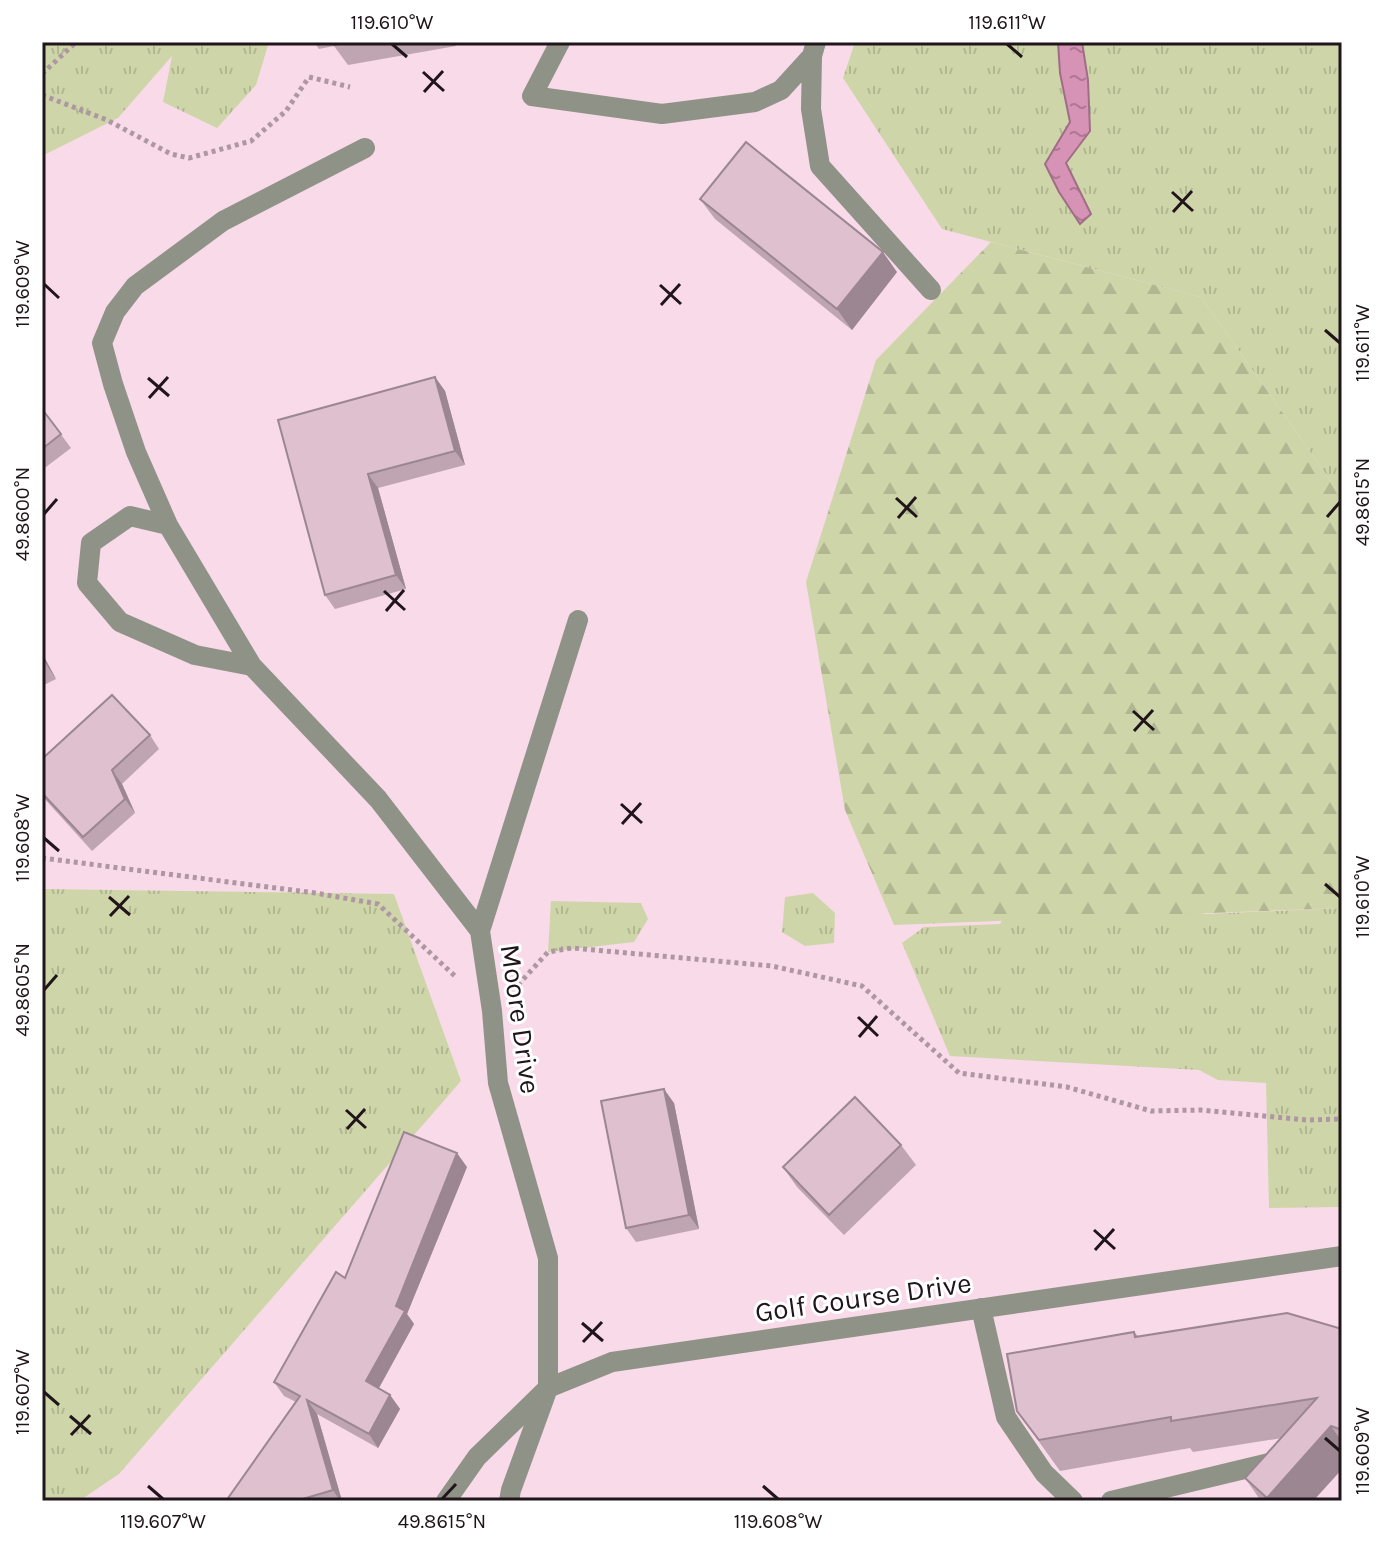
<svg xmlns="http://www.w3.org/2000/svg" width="1384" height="1543" font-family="Karla,sans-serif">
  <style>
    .grass { fill: url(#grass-tufts) }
    .forest { fill: url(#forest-firs) }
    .water { fill: url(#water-ripples); stroke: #a06d87; stroke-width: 2 }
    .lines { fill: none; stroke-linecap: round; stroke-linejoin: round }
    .path { stroke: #ae97a2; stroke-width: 5; stroke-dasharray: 4 4; stroke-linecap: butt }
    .minor { stroke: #8f9286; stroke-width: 20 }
    .wall { fill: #bfa5b2 }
    .shaded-wall { fill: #9b8691 }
    .building { fill: #dec0cf; stroke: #9b8691; stroke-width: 2 }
    .ticks { fill: none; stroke: #1f151a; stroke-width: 3 }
    .labels { text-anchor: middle; stroke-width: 6; stroke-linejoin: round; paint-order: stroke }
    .street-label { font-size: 28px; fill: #1f151a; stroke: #fff }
    .neatline { fill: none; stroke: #1f151a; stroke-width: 3 }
    .ticks-label { font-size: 20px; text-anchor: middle; fill: #1f151a }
  </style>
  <defs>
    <pattern id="grass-tufts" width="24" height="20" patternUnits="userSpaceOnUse" patternTransform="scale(2)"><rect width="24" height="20" fill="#ced6a9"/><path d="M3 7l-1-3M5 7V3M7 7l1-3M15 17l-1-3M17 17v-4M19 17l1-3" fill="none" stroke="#b0b791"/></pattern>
    <pattern id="forest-firs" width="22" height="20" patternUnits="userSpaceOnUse" patternTransform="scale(2)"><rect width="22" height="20" fill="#ced6a9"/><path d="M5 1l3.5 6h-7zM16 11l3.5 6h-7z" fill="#b0b791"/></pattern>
    <pattern id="water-ripples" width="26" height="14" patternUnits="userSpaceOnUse" patternTransform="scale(2)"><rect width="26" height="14" fill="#d793b6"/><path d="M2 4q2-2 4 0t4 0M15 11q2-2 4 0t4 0" fill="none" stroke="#ae7793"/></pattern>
  </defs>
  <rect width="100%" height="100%" fill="#f8dae8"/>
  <!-- grass -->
  <path class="grass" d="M42 42H269L256 85 217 128 163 102 172 56 118 118 42 156Z
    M855 42H1342V497L1201 297 942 229 843 78Z
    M42 889 394 894 461 1081 119 1474 79 1501H42Z
    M813 893 835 913 834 943 805 946 782 932 785 897Z
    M1148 895 1205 914 1342 908V1207L1269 1208 1266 1083 1218 1080 1199 1070 950 1056 902 943 924 927 1000 924 1011 904Z
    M551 901 641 903 648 919 634 942 548 952Z"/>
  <!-- forest -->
  <path class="forest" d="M991 242 1201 297 1342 497V908L894 925 845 810 806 582 876 360Z"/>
  <!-- water -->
  <path class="water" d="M1058 42H1082L1088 80 1090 131 1066 163 1091 214 1080 224 1059 192 1045 164 1070 122 1060 73Z"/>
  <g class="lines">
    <!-- path -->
    <path class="path" d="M42 74 76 42
      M42 95 107 120 171 154 189 158 251 141 286 111 309 77 350 87
      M42 858 315 893 378 904 457 978
      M518 985 548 952 572 948 772 966 862 986 959 1073 1067 1087 1151 1111 1201 1110 1307 1120 1342 1119"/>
    <!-- minor -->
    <path class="minor" d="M560 42 532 96 662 114 755 102 781 90 812 56
      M816 42 812 56 811 109 820 166 931 290
      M168 525 136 452 113 384 102 343 115 312 135 286 223 221 365 148
      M252 666 195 655 120 622 87 583 91 543 130 516 168 525 252 666 378 799 480 931 492 1011 498 1083 548 1258V1388L511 1490 509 1501
      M480 931 578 620
      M981 1308 1006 1417 1044 1473 1073 1501
      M446 1501 477 1457 548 1388 612 1362 1342 1256
      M1111 1501 1282 1460"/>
  </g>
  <!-- wall -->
  <path class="wall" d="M314 42H458L456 46 348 65 334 46 319 49Z
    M700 199 897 272 852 330 715 219Z
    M435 377 445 391 465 465 378 488 406 589 335 609 325 595 278 420Z
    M42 409 71 448 42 470Z
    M42 653 56 679 42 686Z
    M150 735 159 749 122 784 135 813 92 851 42 796V759Z
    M674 1103 699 1229 636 1242 626 1228Z
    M901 1145 916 1165 844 1235 797 1187 783 1167Z
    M467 1167 407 1314 414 1324 379 1388 390 1395 400 1409 378 1448 317 1414 342 1501H226L296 1402 284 1396 274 1382 345 1278Z
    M1342 1329V1469L1313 1501H1261L1245 1478 1282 1438 1193 1452 1190 1448 1060 1471 1017 1411 1134 1332 1138 1336Z"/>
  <!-- shaded-wall -->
  <path class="shaded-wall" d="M883 252 897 272 852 330 837 309Z
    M435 377 445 391 465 465 455 451Z
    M368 474 378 488 406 589 396 575Z
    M42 653 56 679 42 658Z
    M112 770 122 784 135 813 125 799Z
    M664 1089 674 1103 699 1229 689 1215Z
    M457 1153 467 1167 407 1314 414 1324 375 1395 366 1381Z
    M390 1395 400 1409 378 1448 369 1434Z
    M307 1400 317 1414 342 1501H340L333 1490Z
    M1331 1426 1342 1442V1469L1313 1501H1269L1267 1498Z"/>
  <!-- building -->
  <path class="building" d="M333 42H350L334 45Z
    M746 142 883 252 837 309 700 199Z
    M435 377 455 451 368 474 396 575 325 595 278 420Z
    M42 409 61 434 42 449Z
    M112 695 150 735 112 770 125 799 83 837 42 793V759Z
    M664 1089 689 1215 626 1228 601 1101Z
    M855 1097 901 1145 829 1215 783 1167Z
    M404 1132 457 1153 396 1306 405 1311 366 1381 390 1395 369 1434 307 1400 333 1490 296 1501H226L300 1396 274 1382 336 1272 345 1278Z
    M1287 1313 1342 1329V1430L1331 1426 1267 1498 1245 1478 1317 1398 1171 1421V1417L1039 1440 1017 1411 1007 1354 1134 1332 1135 1337Z"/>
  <!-- ticks -->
  <path class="ticks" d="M392 44 407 57M1007 44 1022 57M423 72 444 91M424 92 443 71M1172 192 1193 211M1173 212 1192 191M44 284 59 298M660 285 681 304M661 305 680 284M1325 330 1340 343M148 378 169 396M149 398 168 377M896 498 917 517M44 514 57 499M1327 517 1340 502M898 518 916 497M384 591 405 610M386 611 404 590M1133 711 1154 730M1134 731 1153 710M621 804 642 823M622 824 641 803M44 838 59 851M1325 884 1340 897M109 897 130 915M110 916 129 896M44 990 57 975M858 1017 878 1036M859 1037 877 1016M346 1110 366 1128M347 1129 365 1109M1094 1230 1115 1249M1095 1250 1114 1229M582 1323 603 1341M583 1342 602 1322M44 1392 59 1405M70 1416 91 1434M71 1435 90 1415M1325 1438 1340 1451M148 1486 163 1499M763 1486 778 1499M442 1499 456 1484"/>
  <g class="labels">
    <!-- street labels -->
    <g class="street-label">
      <text transform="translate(521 1019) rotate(82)" y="10">Moore Drive</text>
      <text transform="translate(863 1297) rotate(-8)" y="10">Golf Course Drive</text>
    </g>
  </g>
  <!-- border -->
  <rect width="1384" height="1543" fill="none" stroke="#ffffff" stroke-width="88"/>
  <rect x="44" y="44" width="1296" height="1455" class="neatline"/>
  <g class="ticks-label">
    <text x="392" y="29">119.610°W</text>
    <text x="1007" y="29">119.611°W</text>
    <text transform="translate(22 284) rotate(-90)" y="7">119.609°W</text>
    <text transform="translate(1362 343) rotate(-90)" y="7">119.611°W</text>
    <text transform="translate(1362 502) rotate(-90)" y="7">49.8615°N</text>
    <text transform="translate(22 514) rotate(-90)" y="7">49.8600°N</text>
    <text transform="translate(22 838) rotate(-90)" y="7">119.608°W</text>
    <text transform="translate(1362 897) rotate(-90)" y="7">119.610°W</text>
    <text transform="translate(22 990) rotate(-90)" y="7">49.8605°N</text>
    <text transform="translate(22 1392) rotate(-90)" y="7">119.607°W</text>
    <text transform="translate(1362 1451) rotate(-90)" y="7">119.609°W</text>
    <text x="163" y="1528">119.607°W</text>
    <text x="442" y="1528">49.8615°N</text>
    <text x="778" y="1528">119.608°W</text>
  </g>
</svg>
